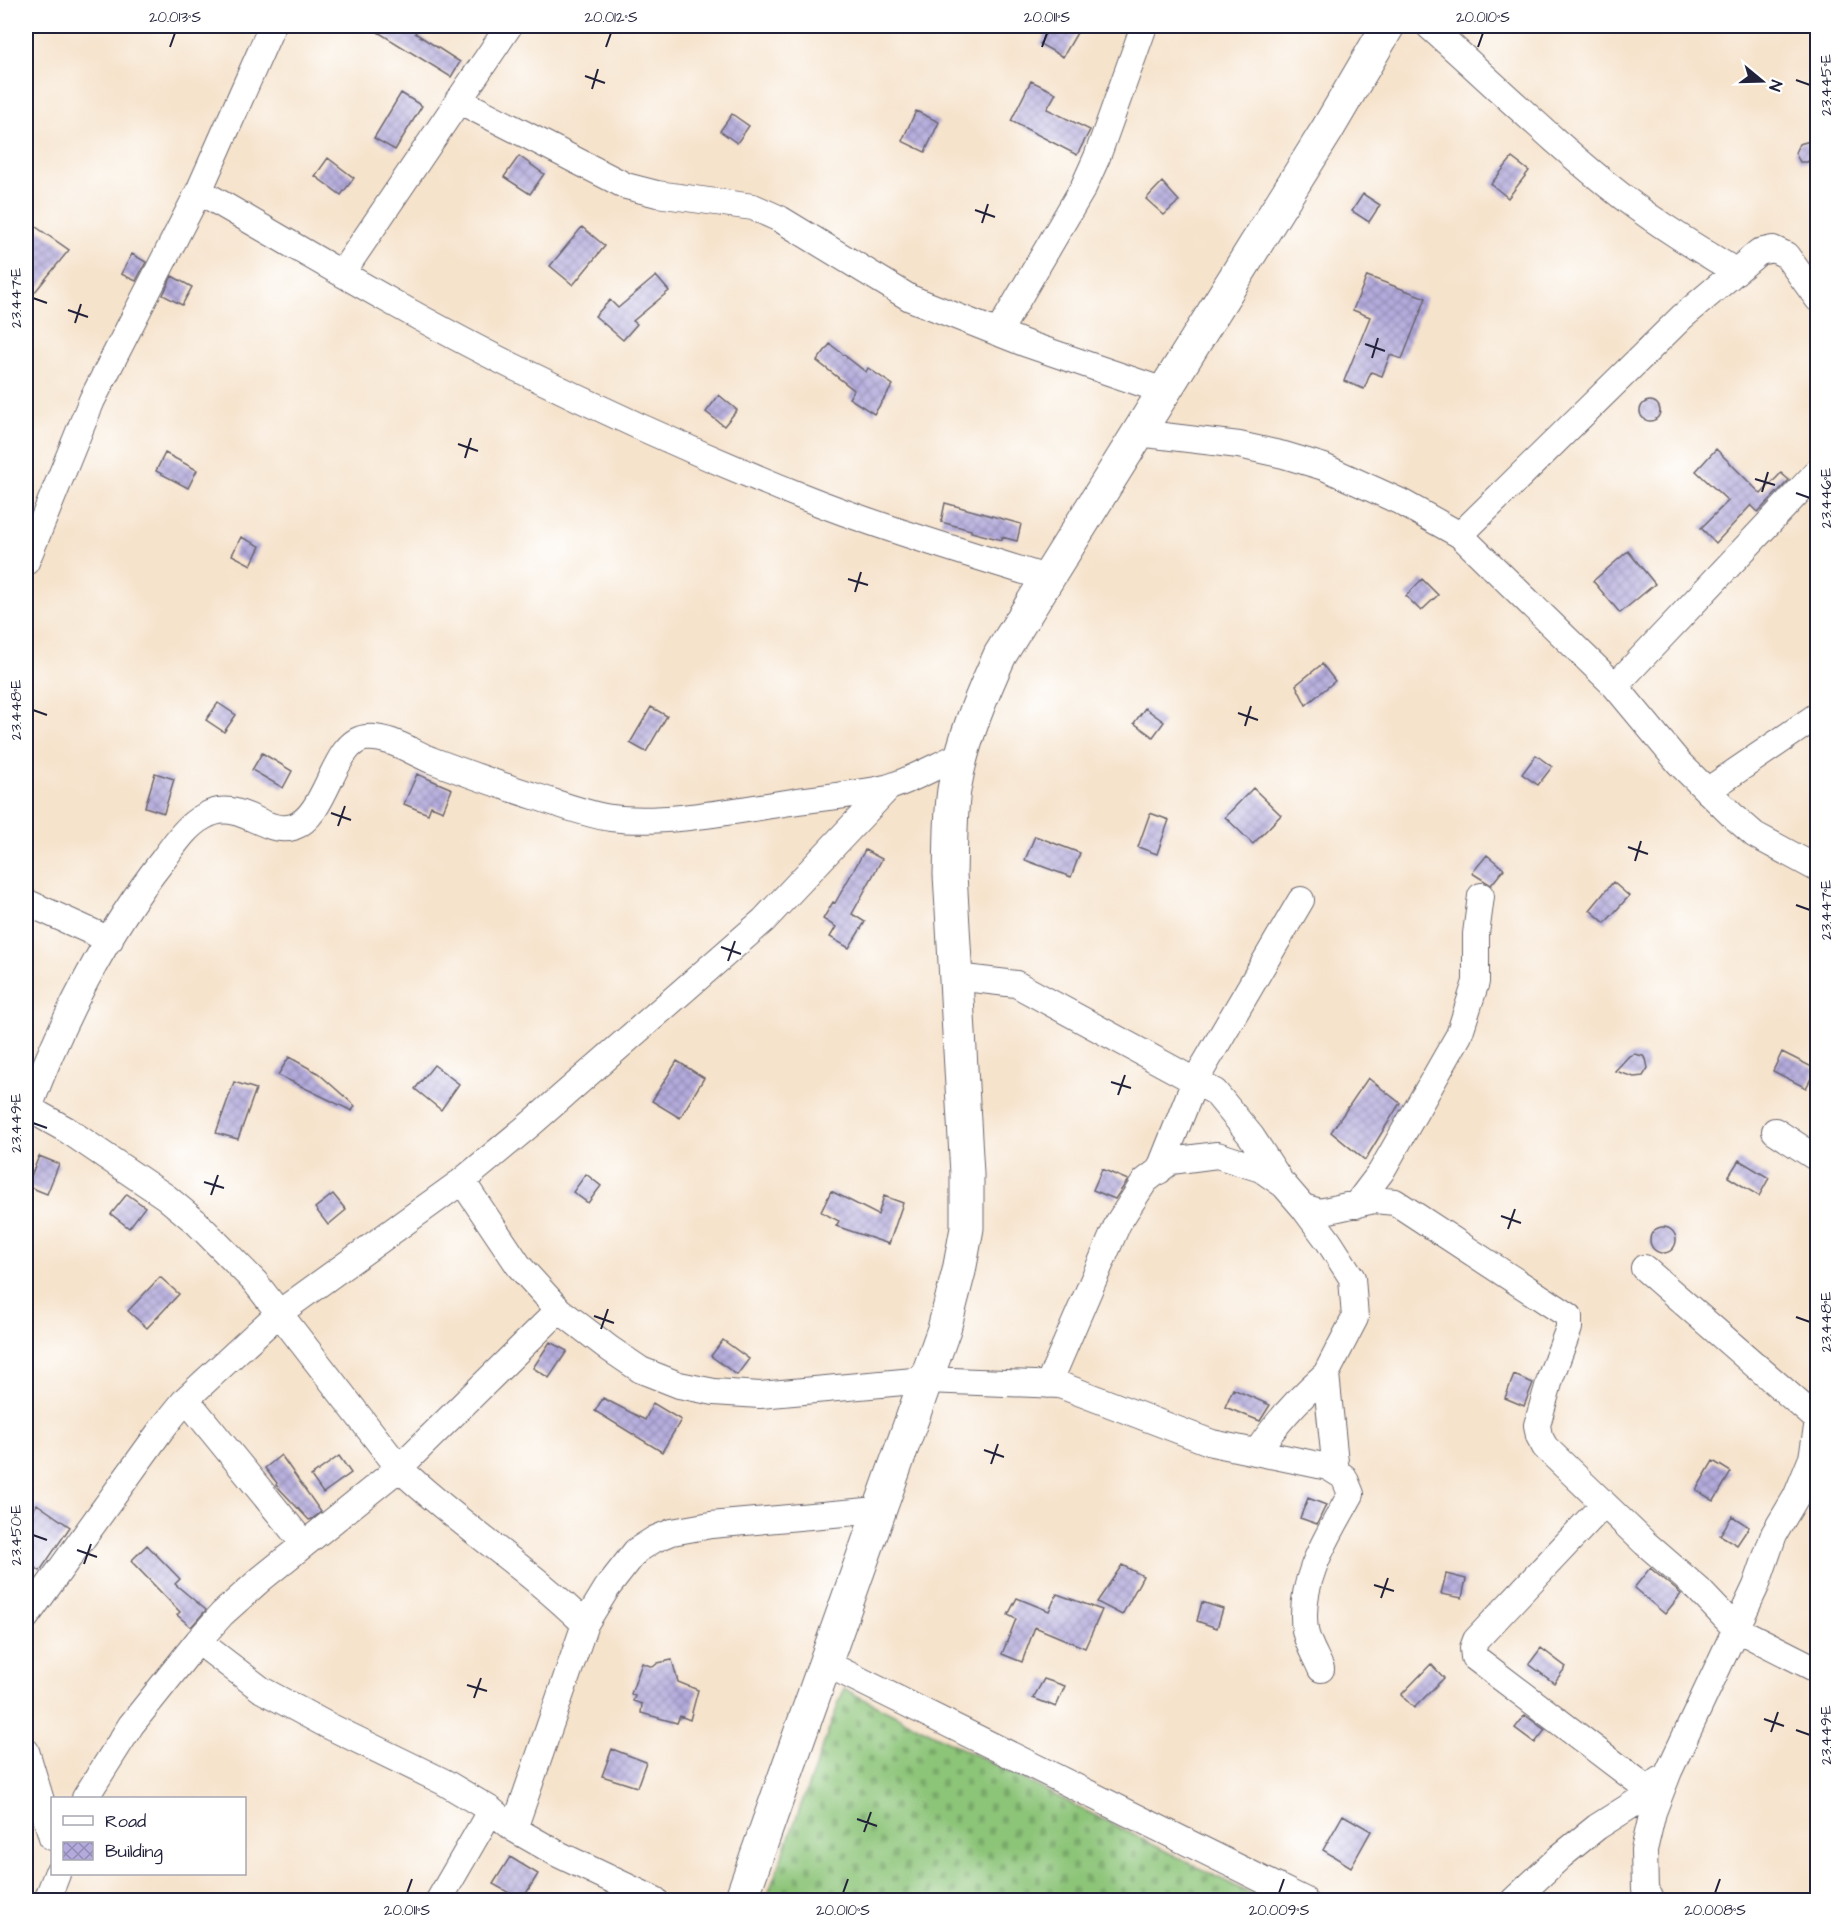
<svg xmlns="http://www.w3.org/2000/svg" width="1843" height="1926" font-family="'Architects Daughter',sans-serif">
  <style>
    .cemetery { fill: url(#cemetery-stones); stroke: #57735a; stroke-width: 1.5 }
    .building { fill: url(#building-cross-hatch) }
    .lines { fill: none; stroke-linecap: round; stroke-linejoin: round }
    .street-casing { stroke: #6c666e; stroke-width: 28 }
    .secondary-casing { stroke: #6c666e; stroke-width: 35 }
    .street { stroke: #fff; stroke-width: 26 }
    .secondary { stroke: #fff; stroke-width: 33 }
    .ticks { fill: none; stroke: #22223b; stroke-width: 2 }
    .neatline { fill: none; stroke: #22223b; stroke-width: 2 }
    .ticks-label { font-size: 15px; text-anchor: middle; fill: #22223b }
  </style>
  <defs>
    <pattern id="cemetery-stones" width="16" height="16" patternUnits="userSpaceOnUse" patternTransform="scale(1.5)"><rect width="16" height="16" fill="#8cc478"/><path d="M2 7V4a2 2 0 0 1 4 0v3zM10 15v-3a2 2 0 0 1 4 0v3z" fill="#78a869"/></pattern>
    <pattern id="building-cross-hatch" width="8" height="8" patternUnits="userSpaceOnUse" patternTransform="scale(1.5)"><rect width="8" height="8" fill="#b4abdc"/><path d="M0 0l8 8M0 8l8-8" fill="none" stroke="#928bb4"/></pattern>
  </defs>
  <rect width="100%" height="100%" fill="#fff"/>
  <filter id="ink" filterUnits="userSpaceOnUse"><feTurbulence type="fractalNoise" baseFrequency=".0167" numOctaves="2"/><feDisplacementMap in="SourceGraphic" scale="12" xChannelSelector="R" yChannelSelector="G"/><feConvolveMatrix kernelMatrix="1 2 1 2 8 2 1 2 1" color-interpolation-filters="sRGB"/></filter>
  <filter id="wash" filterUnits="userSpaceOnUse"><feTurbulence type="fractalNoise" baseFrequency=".008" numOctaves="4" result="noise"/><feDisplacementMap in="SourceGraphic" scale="24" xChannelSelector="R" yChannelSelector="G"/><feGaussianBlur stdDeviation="1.35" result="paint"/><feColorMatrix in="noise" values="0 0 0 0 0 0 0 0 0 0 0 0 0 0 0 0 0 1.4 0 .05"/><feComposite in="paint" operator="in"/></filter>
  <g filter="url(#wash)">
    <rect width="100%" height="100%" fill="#f6e3cc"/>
    <!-- cemetery -->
    <path class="cemetery" d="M844 1689 1263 1900H766Z"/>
    <g id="blocks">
      <!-- building -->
      <path class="building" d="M368 26H420L415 33 460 62 451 77Z
        M1050 26H1081L1063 57 1040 44Z
        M1031 81 1056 93 1047 109 1090 130 1077 155 1011 121Z
        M401 93 422 106 395 150 374 138Z
        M916 111 939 122 925 152 902 141Z
        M732 114 749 126 737 143 720 131Z
        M1818 139V151L1814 158 1807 162H1800L1795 153 1799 144Z
        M519 156 544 174 530 194 504 177Z
        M328 158 354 178 341 195 315 176Z
        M1512 158 1529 171 1508 198 1491 184Z
        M1162 182 1179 201 1164 215 1146 199Z
        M1363 194 1380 205 1369 222 1352 211Z
        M26 220 69 250 26 303Z
        M582 227 605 246 573 285 550 266Z
        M132 254 146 262 136 281 121 274Z
        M172 276 192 287 182 305 163 295Z
        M656 276 669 291 633 321 637 324 623 340 595 316 610 300 618 308Z
        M1367 276 1426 298 1402 359 1390 355 1382 376 1371 372 1364 389 1344 381 1370 317 1353 310Z
        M830 344 866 372 868 368 893 385 874 414 849 398 854 390 817 361Z
        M719 395 737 410 724 426 706 412Z
        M1640 411a10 10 0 1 1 20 0a10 10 0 1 1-20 0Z
        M1716 449 1761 494 1781 473 1789 480 1758 512 1751 505 1716 543 1701 528 1728 501 1696 471Z
        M165 453 197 470 188 488 156 471Z
        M945 503 1021 524 1017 541 1002 537V540L971 532V530L941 522Z
        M241 537 260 546 251 565 232 555Z
        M1628 551 1655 584 1620 613 1593 581Z
        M1422 579 1438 595 1421 611 1406 596Z
        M1322 664 1335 681 1306 705 1296 685Z
        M218 703 236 715 224 732 206 720Z
        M651 707 667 716 646 752 630 743Z
        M1145 708 1164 722 1153 737 1134 723Z
        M262 753 292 771 283 788 252 770Z
        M1536 755 1552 767 1538 785 1522 774Z
        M155 773 174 779 164 813 145 807Z
        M417 774 452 789 443 811 431 806 428 814 404 804Z
        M1253 788 1281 815 1253 844 1225 817Z
        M1150 813 1169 820 1157 854 1138 847Z
        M1035 836 1080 853 1071 877 1025 860Z
        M865 850 882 859 852 914 865 922 849 948 830 937 836 927 823 919 833 902 835 903Z
        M1487 855 1504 869 1491 885 1472 873Z
        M1613 882 1629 896 1605 923 1590 910Z
        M1782 1052 1816 1069 1806 1088 1773 1071Z
        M1634 1054 1643 1056 1646 1059 1648 1068 1643 1076 1634 1077 1615 1071 1629 1056Z
        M289 1057 318 1073 355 1106 352 1111 278 1075Z
        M677 1061 704 1078 680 1118 652 1101Z
        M434 1065 459 1084 441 1110 415 1089Z
        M1368 1078 1400 1103 1365 1160 1331 1132Z
        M234 1082 256 1089 238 1139 216 1133Z
        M39 1156 59 1164 47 1194 27 1186Z
        M1739 1160 1769 1178 1759 1196 1728 1177Z
        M1102 1169 1128 1180 1115 1199 1093 1190Z
        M586 1174 601 1186 588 1203 573 1192Z
        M831 1191 878 1215 884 1196 903 1203 889 1244 836 1226 839 1221 821 1212Z
        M127 1194 145 1207 129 1228 111 1214Z
        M333 1194 346 1210 328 1225 315 1208Z
        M1650 1240a13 13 0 1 1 26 0a13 13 0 1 1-26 0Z
        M160 1277 179 1294 147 1328 128 1311Z
        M723 1340 749 1359 737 1375 711 1356Z
        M550 1342 567 1351 549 1378 533 1368Z
        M1514 1375 1533 1383 1524 1406 1505 1398Z
        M1233 1389 1270 1405 1260 1421 1225 1407Z
        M603 1398 645 1420 653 1403 681 1420 662 1452 595 1411Z
        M281 1455 321 1512 312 1519 309 1520 276 1485 277 1483 265 1468Z
        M339 1456 351 1473 323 1493 311 1476Z
        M1713 1461 1731 1472 1714 1501 1696 1490Z
        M1308 1498 1326 1505 1317 1524 1300 1518Z
        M37 1504 70 1527 40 1571 26 1561V1521Z
        M1732 1516 1749 1527 1737 1545 1720 1535Z
        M147 1545 180 1579 175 1584 206 1610 191 1627 177 1615 180 1612 131 1561Z
        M1122 1565 1143 1576 1122 1615 1097 1602Z
        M1650 1568 1681 1594 1665 1614 1634 1588Z
        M1446 1574 1466 1579 1462 1598 1441 1594Z
        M1057 1594 1102 1610 1085 1648 1035 1627 1022 1662 1002 1654 1016 1619 1008 1615 1017 1598 1049 1611Z
        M1202 1602 1223 1609 1217 1628 1197 1621Z
        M1541 1648 1566 1667 1554 1683 1529 1664Z
        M672 1660 678 1682 698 1690 690 1720 680 1716 677 1723 641 1713 642 1704 633 1701 635 1696 631 1694 642 1663 653 1667 658 1663Z
        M1431 1664 1444 1678 1414 1708 1401 1695Z
        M1044 1679 1065 1686 1056 1707 1033 1698Z
        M1525 1715 1545 1730 1535 1743 1515 1728Z
        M612 1749 646 1762 637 1787 602 1776Z
        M1343 1815 1371 1831 1351 1867 1323 1850Z
        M510 1857 538 1874 522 1900 493 1884Z"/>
    </g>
  </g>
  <g filter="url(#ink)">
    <use href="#blocks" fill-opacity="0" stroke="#6c666e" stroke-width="1.5"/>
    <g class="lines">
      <!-- street casing -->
      <g class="street-casing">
        <path id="street" d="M1429 26C1493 83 1556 145 1624 198 1659 225 1697 248 1735 271
          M458 100 626 186 657 194 753 207 780 219 910 298 1024 343 1164 391
          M199 191C302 250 404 312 510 365 605 412 702 456 801 496 881 528 964 552 1046 578
          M342 273 509 26
          M998 333 1083 188 1097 157 1144 26
          M1138 433 1239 445 1284 455 1324 467 1401 502 1460 535 1615 686 1679 763 1732 815 1755 835 1818 869
          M1460 535 1682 317 1759 252 1773 249 1786 255 1818 299
          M26 562 92 400 199 191 272 26
          M1615 686 1818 471
          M1707 791 1818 715
          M26 902 110 940
          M956 977 1016 984 1215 1092 1251 1136 1278 1177
          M26 1107 67 1130 166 1197 196 1222 255 1282 399 1468C458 1524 527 1567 585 1624
          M29 1108C60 1023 107 931 163 860 174 845 186 826 203 817 238 795 263 836 293 827 328 815 332 743 365 738 387 735 412 752 431 760 466 773 502 786 537 797 560 804 588 815 611 818 666 825 737 810 792 802 823 797 856 795 886 788 908 782 940 764 961 755
          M1775 1131 1818 1159
          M1159 1171 1195 1081 1301 900
          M1356 1205 1381 1172 1459 1035 1476 982V934L1481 896
          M1303 1207 1320 1212 1374 1200 1395 1202 1569 1316V1328L1551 1376 1537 1425 1539 1436 1545 1447 1645 1543 1698 1589 1735 1628 1818 1670
          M1644 1268 1818 1420
          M559 1310 610 1349 641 1370 679 1385 714 1392 760 1395 925 1380 1060 1385 1212 1443 1328 1467 1344 1477 1351 1494C1328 1536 1298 1580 1305 1630 1307 1643 1316 1657 1321 1669
          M1048 1385 1118 1223 1145 1181 1171 1161 1217 1155 1261 1169 1284 1185 1303 1207 1329 1242 1352 1278 1355 1318 1326 1374 1336 1472
          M186 1399 304 1544
          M1257 1452C1276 1422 1299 1398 1326 1374
          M1604 1504 1476 1640 1473 1648 1474 1657 1649 1790
          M26 1617 161 1430 186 1399 279 1313 462 1181 533 1122 764 920 888 788
          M198 1641 262 1690 327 1725 444 1782 491 1810 514 1829 558 1854 655 1900
          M825 1663 1304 1900
          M26 1751 52 1837
          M85 1798 131 1725 198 1641 222 1614 261 1579 399 1468 559 1310 519 1266 462 1181
          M514 1829 585 1624 607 1588 636 1551 655 1539 672 1532 711 1525 878 1510
          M47 1900 57 1874
          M439 1900 491 1810
          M1514 1900 1561 1856 1597 1827 1638 1801 1660 1780
          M1652 1900 1645 1890 1644 1850 1653 1812 1669 1771 1756 1586 1774 1534 1796 1497 1812 1458 1818 1421"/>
      </g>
      <!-- secondary casing -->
      <g class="secondary-casing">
        <path id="secondary" d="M741 1900 944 1329 959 1271 967 1228V1174L950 874C951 846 950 818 954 790 962 742 980 699 1000 655L1327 130 1388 26"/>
      </g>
      <!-- street -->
      <use href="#street" class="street"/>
      <!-- secondary -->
      <use href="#secondary" class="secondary"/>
    </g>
  </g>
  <!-- ticks -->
  <path class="ticks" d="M170 47 175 33M606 47 611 33M1042 47 1047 33M1478 47 1483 33M585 76 605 83M1796 80 1810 85M592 89 598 69M975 210 995 217M982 223 988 204M33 298 47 303M68 310 88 317M75 323 81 304M1365 344 1385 351M1372 358 1378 338M458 444 478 451M465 458 471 438M1755 479 1775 485M1762 492 1768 472M1796 493 1810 498M848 579 868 585M855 592 861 572M33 710 47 715M1238 713 1258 720M1245 726 1251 706M331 813 351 820M338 826 345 806M1628 847 1648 854M1635 861 1641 841M1796 905 1810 910M721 947 741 954M728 961 735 941M1111 1082 1131 1088M1118 1095 1125 1075M33 1123 47 1128M204 1182 224 1188M211 1195 218 1175M1501 1216 1521 1223M1508 1229 1515 1209M594 1316 614 1323M1796 1317 1810 1322M601 1329 608 1309M984 1450 1004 1457M991 1464 998 1444M33 1535 47 1540M77 1550 97 1557M84 1564 91 1544M1374 1585 1394 1591M1381 1598 1388 1578M467 1685 487 1691M474 1698 481 1678M1764 1719 1784 1726M1796 1730 1810 1735M1771 1732 1778 1712M857 1819 877 1826M864 1832 871 1812M407 1893 412 1879M843 1893 848 1879M1279 1893 1284 1879M1715 1893 1720 1879"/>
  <!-- margin -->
  <rect width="1843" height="1926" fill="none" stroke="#fff" stroke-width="66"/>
  <!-- legend -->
  <rect x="51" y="1797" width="195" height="78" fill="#ffffff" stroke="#a7a7b1" stroke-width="1.5"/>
  <rect x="63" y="1816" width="30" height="9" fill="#ffffff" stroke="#a7a7b1" stroke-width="1.5"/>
  <text x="105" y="1827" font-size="18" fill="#22223b">Road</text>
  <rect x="63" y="1842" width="30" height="18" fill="url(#building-cross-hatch)" stroke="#a7a7b1" stroke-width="1.5"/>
  <text x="105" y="1857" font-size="18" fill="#22223b">Building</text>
  <!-- north arrow -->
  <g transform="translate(1762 81) rotate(109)" stroke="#ffffff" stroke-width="4.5" paint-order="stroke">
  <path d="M0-4.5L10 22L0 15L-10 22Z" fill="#22223b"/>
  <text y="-9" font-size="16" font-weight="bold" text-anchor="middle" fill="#22223b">N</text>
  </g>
  <rect x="33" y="33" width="1777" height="1860" class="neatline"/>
  <g class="ticks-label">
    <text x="175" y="22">20.013°S</text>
    <text x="611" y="22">20.012°S</text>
    <text x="1047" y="22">20.011°S</text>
    <text x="1483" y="22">20.010°S</text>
    <text transform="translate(1826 85) rotate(-90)" y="5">23.445°E</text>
    <text transform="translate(16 298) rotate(-90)" y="5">23.447°E</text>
    <text transform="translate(1826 498) rotate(-90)" y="5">23.446°E</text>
    <text transform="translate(16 710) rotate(-90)" y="5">23.448°E</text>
    <text transform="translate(1826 910) rotate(-90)" y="5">23.447°E</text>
    <text transform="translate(16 1123) rotate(-90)" y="5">23.449°E</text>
    <text transform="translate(1826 1322) rotate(-90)" y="5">23.448°E</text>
    <text transform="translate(16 1535) rotate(-90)" y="5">23.450°E</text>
    <text transform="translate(1826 1735) rotate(-90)" y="5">23.449°E</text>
    <text x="407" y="1915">20.011°S</text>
    <text x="843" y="1915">20.010°S</text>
    <text x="1279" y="1915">20.009°S</text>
    <text x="1715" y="1915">20.008°S</text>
  </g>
</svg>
